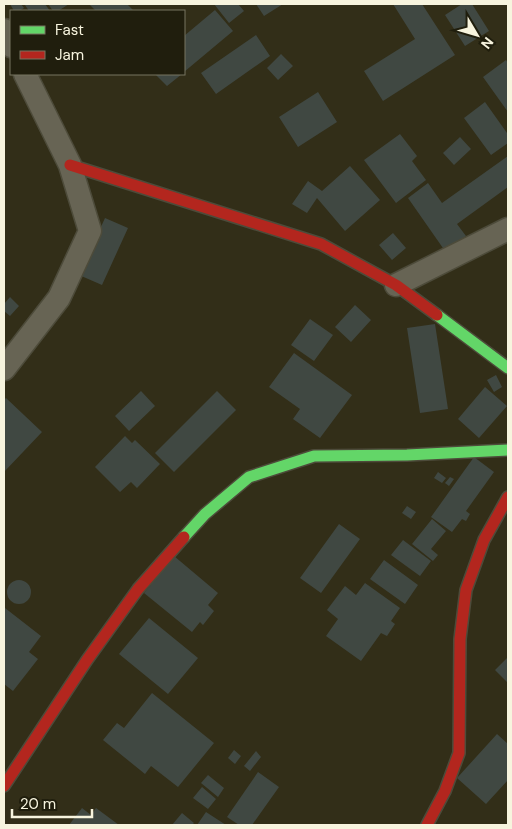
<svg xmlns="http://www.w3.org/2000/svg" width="512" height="829" font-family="'DM Sans',sans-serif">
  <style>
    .building { fill: #404842 }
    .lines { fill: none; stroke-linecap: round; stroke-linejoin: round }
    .street-casing { stroke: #4d4b3a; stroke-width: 25 }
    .fast-casing { stroke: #4d4b3a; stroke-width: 14 }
    .jam-casing { stroke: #4d4b3a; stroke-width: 14 }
    .street { stroke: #676454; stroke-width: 22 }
    .fast { stroke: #63d668; stroke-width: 11 }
    .jam { stroke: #b3261e; stroke-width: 11 }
  </style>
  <rect width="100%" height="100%" fill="#322e18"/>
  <!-- building -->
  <path class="building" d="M10 4H21L24 8 19 11H14Z
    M27 4H45L50 11H29L25 5Z
    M48 4H69L58 11H53Z
    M89 4H127L134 11H96Z
    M214 4H238L244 11 229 23Z
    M256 4H283L264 16Z
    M393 4H422L455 55 383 101 364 71 415 39Z
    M462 4H472L489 31 465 46 445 15Z
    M215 10 233 31 184 72V36Z
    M256 35 270 56 216 94 201 73Z
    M281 54 293 66 278 80 267 68Z
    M506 60 508 63V112L483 77Z
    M155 74H182L167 86Z
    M318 92 337 122 298 147 279 117Z
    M485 102 507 133 508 132V143L491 155 464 118Z
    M400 134 417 156 412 161 426 180 396 203 364 160Z
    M460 137 471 149 454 165 443 153Z
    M508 156V187L457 224 466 236 445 251 408 198 428 183 442 203Z
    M350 166 380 200 345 231 317 198 307 213 292 204 308 181 322 191Z
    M105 218 128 228 102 285 79 275Z
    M393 233 406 248 392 260 379 245Z
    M10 297 19 306 10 316 4 311V304Z
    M355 305 371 320 351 342 335 327Z
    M310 319 333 335 314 361 291 345Z
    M435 324 448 409 420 413 407 328Z
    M294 353 352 395 320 438 293 419 300 409 269 387Z
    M496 375 502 387 494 392 487 380Z
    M485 387 507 406 479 438 458 419Z
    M141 391 155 406 129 431 115 416Z
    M217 391 236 410 174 472 155 453Z
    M6 398 42 432 4 472V400Z
    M125 436 132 443 135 440 160 464 137 488 131 482 120 492 95 467Z
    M474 457 494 472 466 511 470 514 466 521 462 519 452 532 431 517Z
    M438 472 446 478 442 483 434 478Z
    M450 477 454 479 449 486 445 483Z
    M407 506 416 512 411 519 402 513Z
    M432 519 446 531 431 549 438 555 433 561 412 544Z
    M339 524 360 539 321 593 300 578Z
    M403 540 431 561 420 576 391 555Z
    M174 556 218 593 208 605 214 611 203 625 200 622 192 632 144 593Z
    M384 560 418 585 405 604 370 579Z
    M7 592a12 12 0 1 1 24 0a12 12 0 1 1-24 0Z
    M365 583 400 608 391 621 395 624 387 636 381 633 361 661 326 636 338 619 327 610 345 586 356 595Z
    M5 608 41 636 29 652 38 659 13 691 4 684Z
    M149 618 198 658 168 694 119 654Z
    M508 657V683L495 670Z
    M152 693 214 743 178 787 151 766 145 774 103 740 117 723 124 728Z
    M497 734 508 744V780L486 804 457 778Z
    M234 750 241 756 235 764 228 758Z
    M256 751 261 757 250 771 244 766Z
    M258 772 279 787 252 825H239L227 817Z
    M208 775 224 788 218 797 201 783Z
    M202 787 216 799 208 809 193 798Z
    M82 808 91 815 96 808 119 825H69Z
    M206 812 226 825H197Z
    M182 813 194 823 192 825H172Z"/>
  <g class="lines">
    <!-- street casing -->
    <g class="street-casing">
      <path id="street" d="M4 30 11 46
        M396 285 508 229
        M4 369 59 298 90 231 70 165 25 74"/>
    </g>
    <!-- fast casing -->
    <g class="fast-casing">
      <path id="fast" d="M437 315 508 368
        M184 537 205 514 249 477 314 456 407 455 508 450"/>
    </g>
    <!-- jam casing -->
    <g class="jam-casing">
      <path id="jam" d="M70 165 321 244 396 285 437 315
        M4 786 87 660 138 589 184 537
        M427 825 445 791 459 753 460 639 466 590 484 540 508 497"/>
    </g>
    <!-- street -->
    <use href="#street" class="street"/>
    <!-- fast -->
    <use href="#fast" class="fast"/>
    <!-- jam -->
    <use href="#jam" class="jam"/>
  </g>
  <!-- border -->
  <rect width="512" height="829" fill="none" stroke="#f7f4de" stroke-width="10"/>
  <!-- legend -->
  <rect x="10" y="10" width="175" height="65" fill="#201e0d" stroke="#767461"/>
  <rect x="20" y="26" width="25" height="8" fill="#63d668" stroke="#767461"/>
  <text x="55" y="35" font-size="15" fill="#f7f4de">Fast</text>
  <rect x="20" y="51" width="25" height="8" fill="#b3261e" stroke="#767461"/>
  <text x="55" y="60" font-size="15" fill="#f7f4de">Jam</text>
  <!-- north arrow -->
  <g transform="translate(477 35) rotate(128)" stroke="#201e0d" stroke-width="4" paint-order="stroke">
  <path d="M0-4L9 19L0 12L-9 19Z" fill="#f7f4de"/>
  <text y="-8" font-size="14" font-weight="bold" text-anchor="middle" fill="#f7f4de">N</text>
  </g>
  <!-- scale -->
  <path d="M12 809v8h80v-8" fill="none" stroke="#f7f4de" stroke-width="2.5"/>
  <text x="20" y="809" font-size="15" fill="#f7f4de" stroke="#201e0d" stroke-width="4" paint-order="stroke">20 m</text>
</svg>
